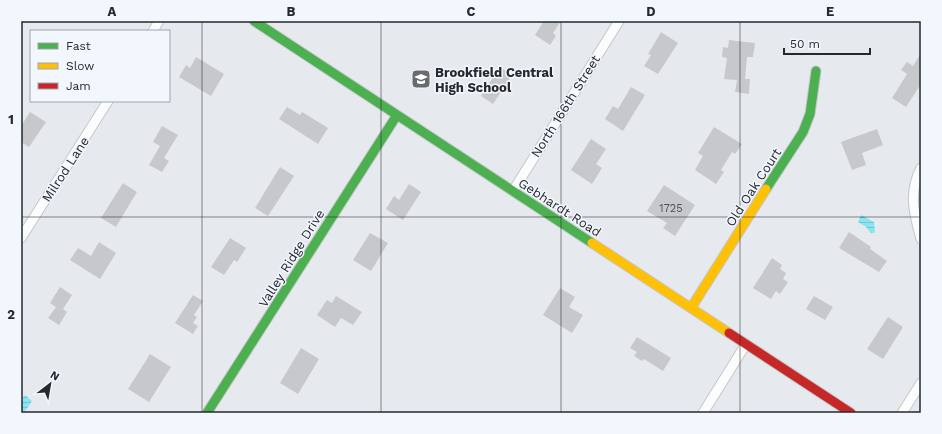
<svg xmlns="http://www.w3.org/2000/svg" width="942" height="434" font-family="'Work Sans',sans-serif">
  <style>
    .water { fill: url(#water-rules) }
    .building { fill: #c6c8cb }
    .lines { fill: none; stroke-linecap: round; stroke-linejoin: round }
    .street-casing { stroke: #c4c7c9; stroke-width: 11 }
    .fast-casing { stroke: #c4c7c9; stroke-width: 11 }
    .slow-casing { stroke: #c4c7c9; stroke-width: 11 }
    .jam-casing { stroke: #c4c7c9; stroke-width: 11 }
    .street { stroke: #fbfcfc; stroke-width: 9 }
    .fast { stroke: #4caf50; stroke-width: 9 }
    .slow { stroke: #ffc107; stroke-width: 9 }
    .jam { stroke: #c62828; stroke-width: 9 }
    .grid { fill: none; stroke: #26282b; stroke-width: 1; stroke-opacity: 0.55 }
    .labels { text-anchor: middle; stroke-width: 3; stroke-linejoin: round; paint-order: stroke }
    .number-label { font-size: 11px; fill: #4e5053 }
    .poi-label { font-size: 13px; font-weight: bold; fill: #26282b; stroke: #f2f7fe; text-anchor: start }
    .street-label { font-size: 13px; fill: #26282b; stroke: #f2f7fe }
    .neatline { fill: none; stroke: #26282b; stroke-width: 1.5 }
    .grid-label { font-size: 13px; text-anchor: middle; font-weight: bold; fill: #26282b }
  </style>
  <defs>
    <pattern id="water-rules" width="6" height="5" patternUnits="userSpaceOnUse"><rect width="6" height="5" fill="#89e4f3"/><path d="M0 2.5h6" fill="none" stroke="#76c4d0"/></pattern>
  </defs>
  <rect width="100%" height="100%" fill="#e6eaee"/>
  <!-- water -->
  <path class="water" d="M861 215 874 222 875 232 871 233 866 227 858 222Z
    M25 395 32 401 24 413H21V400Z"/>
  <!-- building -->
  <path class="building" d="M544 21H561L553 33 556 36 550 45 535 35Z
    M661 32 678 43 658 74 644 66 651 55 648 54Z
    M729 40 755 43 753 57H747L745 79H750L749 94 735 92 737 80 724 79 727 58 722 57 723 47 728 48Z
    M921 53V84L906 107 892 98 907 74 901 70 907 62 913 66Z
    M196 57 224 74 211 96 179 77 186 65 190 68Z
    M500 67 512 75 493 104 481 96Z
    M631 87 645 95 623 131 605 119 613 106 618 109Z
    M287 107 300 115 302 112 328 128 318 144 279 119Z
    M30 112 46 122 29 147 21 142V126Z
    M162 126 178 135 164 158 169 161 162 172 149 165 160 146 153 142Z
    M714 127 742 144 735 154 732 152 721 170 724 172 716 184 695 170 703 156 698 153Z
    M877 129 883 145 862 153 866 165 852 170 841 142Z
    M591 139 606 149 596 164 602 168 592 184 571 170Z
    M280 167 294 176 268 216 255 208Z
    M123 183 137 192 116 227 101 218Z
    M409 184 421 192 403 220 386 209 394 196 399 200Z
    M664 185 695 205 675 236 663 228 667 223 647 211Z
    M849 232 871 247 870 249 887 261 879 272 839 248Z
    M370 233 388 243 371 271 353 260Z
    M230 238 246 248 237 262 234 260 224 275 211 267Z
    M99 242 116 253 100 279 70 260 78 248 91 256Z
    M772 258 782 265 780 269 786 273 783 279 788 282 780 294 776 291 771 299 753 288Z
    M60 287 72 295 63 309 67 312 59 325 48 318 56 307 50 303Z
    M560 288 575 297 569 307 583 315 572 333 543 315Z
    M193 295 203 301 194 315 197 317 193 323 198 326 193 334 175 323Z
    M336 296 362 312 353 325 341 318 335 327 317 315 327 300 332 303Z
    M814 296 833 307 825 320 806 309Z
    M888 317 903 327 883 359 867 349Z
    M637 337 671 358 663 371 644 359 642 361 634 356 637 352 630 348Z
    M301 348 319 359 298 394 280 383Z
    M150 354 171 367 149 402 128 389Z"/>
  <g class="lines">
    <!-- street casing -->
    <g class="street-casing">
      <path id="street" d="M153 31 159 21
        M921 168C908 193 914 214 921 239
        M513 191 619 21
        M21 238 108 101
        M703 413 746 344
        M902 413 921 383"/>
    </g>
    <!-- fast casing -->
    <g class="fast-casing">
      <path id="fast" d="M254 21 592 243
        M766 189 803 132 810 114 816 71
        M207 413 397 115"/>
    </g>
    <!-- slow casing -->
    <g class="slow-casing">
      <path id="slow" d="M592 243 729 333
        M691 308 766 189"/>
    </g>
    <!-- jam casing -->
    <g class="jam-casing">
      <path id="jam" d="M729 333 851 413"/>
    </g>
    <!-- street -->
    <use href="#street" class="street"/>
    <!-- fast -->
    <use href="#fast" class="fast"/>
    <!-- slow -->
    <use href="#slow" class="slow"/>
    <!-- jam -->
    <use href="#jam" class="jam"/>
  </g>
  <!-- grid -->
  <path class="grid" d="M202 21V413M381 21V413M561 21V413M740 21V413M21 217H921"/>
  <!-- icons -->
  <defs>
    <g id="school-square" transform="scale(1)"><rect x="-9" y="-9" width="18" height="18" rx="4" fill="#696c6f" stroke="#f2f7fe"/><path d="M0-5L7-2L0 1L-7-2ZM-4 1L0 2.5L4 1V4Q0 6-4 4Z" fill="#fff"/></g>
  </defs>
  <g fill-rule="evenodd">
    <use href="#school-square" x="421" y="79"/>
  </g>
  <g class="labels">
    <!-- number labels -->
    <g class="number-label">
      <text x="671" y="212">1725</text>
    </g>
    <!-- poi labels -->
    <g class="poi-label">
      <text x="435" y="77">Brookfield Central<tspan x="435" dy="15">High School</tspan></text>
    </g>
    <!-- street labels -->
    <g class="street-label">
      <text transform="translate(565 106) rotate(-58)" y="5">North 166th Street</text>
      <text transform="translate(65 169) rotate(-57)" y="5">Milrod Lane</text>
      <text transform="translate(753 187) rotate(-57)" y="5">Old Oak Court</text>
      <text transform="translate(560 207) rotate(33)" y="5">Gebhardt Road</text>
      <text transform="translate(291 258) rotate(-58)" y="5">Valley Ridge Drive</text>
    </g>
  </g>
  <!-- border -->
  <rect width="942" height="434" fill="none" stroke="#f2f7fe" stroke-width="44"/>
  <!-- legend -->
  <rect x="30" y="30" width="140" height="72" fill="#f2f7fe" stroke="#a0a4aa"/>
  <rect x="38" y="43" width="20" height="6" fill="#4caf50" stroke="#a0a4aa"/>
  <text x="66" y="50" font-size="12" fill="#26282b">Fast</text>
  <rect x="38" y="63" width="20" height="6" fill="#ffc107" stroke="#a0a4aa"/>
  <text x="66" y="70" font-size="12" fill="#26282b">Slow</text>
  <rect x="38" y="83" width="20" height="6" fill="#c62828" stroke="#a0a4aa"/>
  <text x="66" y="90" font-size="12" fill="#26282b">Jam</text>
  <!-- north arrow -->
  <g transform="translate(50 384) rotate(31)" stroke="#f2f7fe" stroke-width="3" paint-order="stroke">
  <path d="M0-3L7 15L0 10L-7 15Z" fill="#26282b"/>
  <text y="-6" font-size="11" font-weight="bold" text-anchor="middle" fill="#26282b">N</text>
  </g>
  <!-- scale -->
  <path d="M784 48v6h86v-6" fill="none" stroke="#26282b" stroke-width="2"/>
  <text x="790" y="48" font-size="12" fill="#26282b" stroke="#f2f7fe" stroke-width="3" paint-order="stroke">50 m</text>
  <rect x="22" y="22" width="898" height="390" class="neatline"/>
  <g class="grid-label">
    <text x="112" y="16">A</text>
    <text x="291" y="16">B</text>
    <text x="471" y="16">C</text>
    <text x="651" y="16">D</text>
    <text x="830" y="16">E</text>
    <text x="11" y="124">1</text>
    <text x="11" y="319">2</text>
  </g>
</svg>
